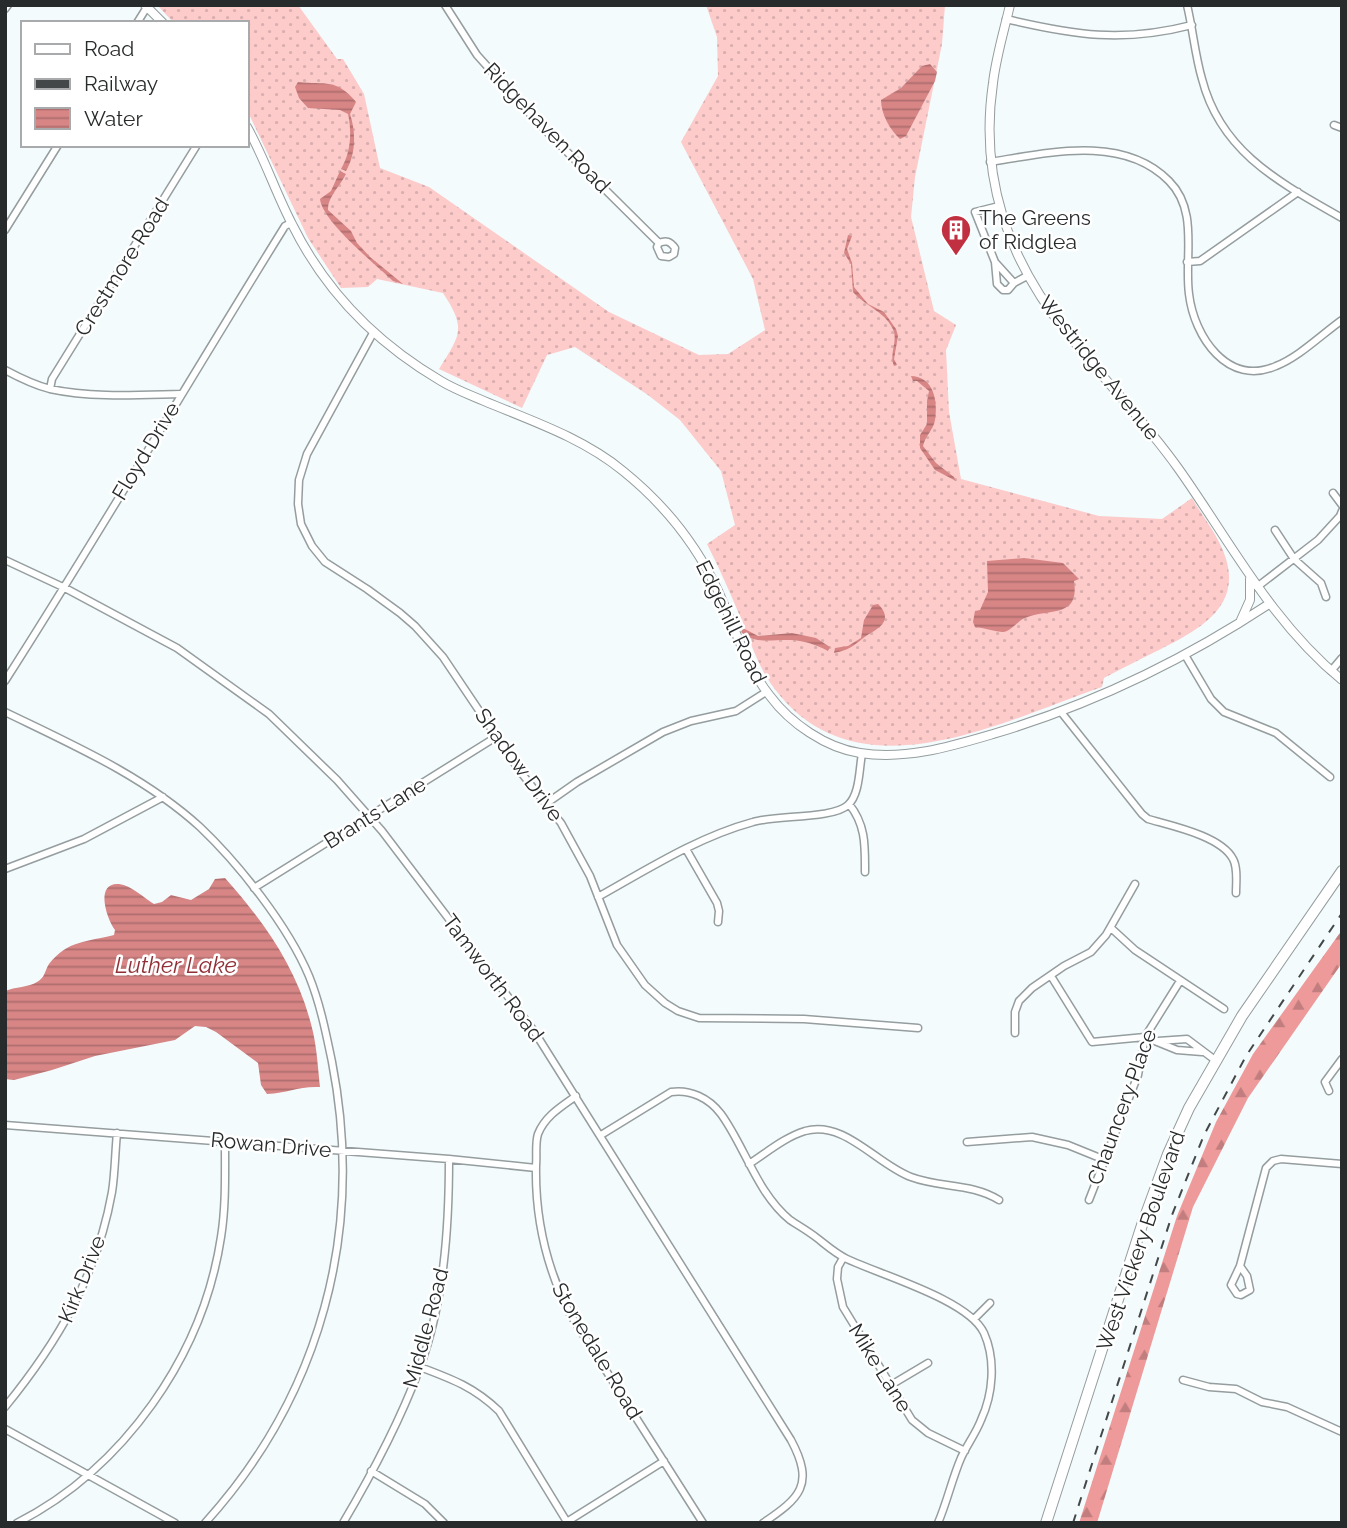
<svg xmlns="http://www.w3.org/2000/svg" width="1347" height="1528" font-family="Raleway,sans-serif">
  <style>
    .grass { fill: url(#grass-dots) }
    .forest { fill: url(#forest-firs) }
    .water { fill: url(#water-rules) }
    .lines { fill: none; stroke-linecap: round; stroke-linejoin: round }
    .minor-casing { stroke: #959d9e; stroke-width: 9 }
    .tertiary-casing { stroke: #959d9e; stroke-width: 10 }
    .secondary-casing { stroke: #959d9e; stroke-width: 12 }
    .minor { stroke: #fff; stroke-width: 6 }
    .tertiary { stroke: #fff; stroke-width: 8 }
    .secondary { stroke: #fff; stroke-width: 10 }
    .rail { stroke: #444849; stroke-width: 2; stroke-dasharray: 9 9; stroke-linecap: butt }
    .labels { text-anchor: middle; stroke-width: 5; stroke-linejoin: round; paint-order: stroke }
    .street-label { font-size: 21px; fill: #282b2c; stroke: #fff }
    .poi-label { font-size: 21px; fill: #282b2c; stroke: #fff; text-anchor: start }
    .water-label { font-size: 23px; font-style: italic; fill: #912f36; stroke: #fff }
  </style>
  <defs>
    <pattern id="grass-dots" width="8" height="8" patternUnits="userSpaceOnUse" patternTransform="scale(1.75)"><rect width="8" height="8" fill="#fccbca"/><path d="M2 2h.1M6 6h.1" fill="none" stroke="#d8aeae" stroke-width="1.8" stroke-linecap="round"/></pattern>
    <pattern id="forest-firs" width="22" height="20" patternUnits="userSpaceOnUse" patternTransform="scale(1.75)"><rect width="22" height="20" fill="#ef9a9a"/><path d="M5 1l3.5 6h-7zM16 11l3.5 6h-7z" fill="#c27e7e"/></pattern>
    <pattern id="water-rules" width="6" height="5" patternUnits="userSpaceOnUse" patternTransform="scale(1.75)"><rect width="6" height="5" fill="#d78585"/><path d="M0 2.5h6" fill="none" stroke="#ae6d6d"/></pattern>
  </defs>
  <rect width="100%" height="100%" fill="#f3fbfd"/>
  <!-- grass -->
  <path class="grass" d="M157 5H298L337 59H343L364 94 380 168 429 187 609 312 699 355 728 354 765 330 753 279 681 142 718 76 717 37 706 5H945L942 44 915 177 911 217 934 311 956 325 946 350 949 412 961 479 1099 516 1162 519 1192 498C1203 517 1220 538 1226 559 1241 608 1198 630 1161 649 1142 658 1123 668 1104 678L1102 687C1000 722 857 799 774 688 759 668 751 644 742 621 731 595 720 569 707 544L735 525 721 471 680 420 648 395 575 347 547 355 522 408 439 369C460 335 467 329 443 293L377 279 368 287 341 288 308 238 247 110V23H174Z"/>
  <!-- forest -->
  <path class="forest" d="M1342 930V963L1248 1098 1193 1207 1097 1523H1079L1177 1216 1216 1122 1253 1054Z"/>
  <!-- water -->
  <path class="water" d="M930 64 937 72 935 81 906 136 900 139C890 130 881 114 881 100L901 88 922 66Z
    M298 82C326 85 336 78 356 102L350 114C356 132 356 154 346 171L341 169C351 152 352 132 348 114L340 110 308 108 299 98 295 87Z
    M340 171 346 174C340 186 327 198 328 210L351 231 357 243 370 257 403 284 393 281C375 264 322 221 320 199L331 191Z
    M848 235 852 236 847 249 852 263 854 287 868 304 884 312 896 329 898 336 894 359 897 365 894 366C889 354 897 344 894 332 888 313 865 306 853 292L851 264 844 253Z
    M911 376C934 377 938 401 935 420 934 429 925 436 923 446L936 463 954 477 956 481 935 470 920 448V435L927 424V401L929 391 917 381H913Z
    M1024 558 1063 563 1079 579 1074 581C1080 619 1048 608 1025 618 1017 621 1010 633 1002 632 993 631 984 628 975 627L973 622 975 611 980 610 988 592 987 561Z
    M878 604C893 619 881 627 869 634 854 644 854 649 834 653L835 648 848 646 861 638 864 620 873 605Z
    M743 628 758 636 792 633 816 638 830 647 828 651C817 645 803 640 790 640 774 639 754 645 741 632Z
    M225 878C266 924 299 971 313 1032 317 1050 318 1069 320 1087 298 1086 288 1093 267 1094L261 1085 258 1063 216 1032 206 1027 195 1026 175 1040 95 1056 52 1070 14 1080 5 1079V991C15 987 29 987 37 982 45 978 45 970 49 964 68 940 87 942 114 935L115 930C107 920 94 882 119 884 131 885 144 898 154 904L162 902 171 895 191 900 209 889 215 879Z"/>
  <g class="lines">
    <!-- minor casing -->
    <g class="minor-casing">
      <path id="minor" d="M445 5 477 55 540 125 659 243 657 247 661 256 669 257 674 254 675 248C670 241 666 240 659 243
        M1187 5C1193 30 1195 55 1202 79 1221 153 1281 183 1342 218
        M5 9 8 5
        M1006 19C1074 35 1122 43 1192 25
        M137 23 147 7
        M1334 125 1342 128
        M990 162C1047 153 1123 134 1169 181 1199 211 1184 256 1189 294 1194 337 1228 387 1276 366 1299 357 1321 335 1342 320
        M5 230 58 145
        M995 262 975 212 999 206
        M1187 262 1200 261 1298 192
        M1014 283 995 262 997 284 1003 290H1008L1014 283 1027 276
        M373 333 307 454 299 480 298 504 301 524 312 546 325 562 367 589 400 613 415 626 443 657 519 770 561 823 590 876 617 945 645 985 665 1003 678 1011 699 1018 804 1019 918 1028
        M5 370C20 378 34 385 50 389 92 398 138 395 180 394
        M50 389 52 379 197 145
        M1333 493 1342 505
        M1275 530 1294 559 1321 583 1326 597
        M5 560 65 588 177 648 269 714 337 780 382 831 534 1031 791 1440C815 1485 800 1498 763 1523
        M1257 587 1318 540 1340 516 1342 511
        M1185 655 1211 699 1224 712 1276 733 1330 777
        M1331 671 1342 658
        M5 681C101 531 191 377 285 226L291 223
        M5 712C73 745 144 776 200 827 239 864 288 926 309 976 320 1003 326 1033 332 1062 365 1231 321 1395 205 1523
        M1061 712 1142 814 1148 819C1172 826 1221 836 1233 859 1238 868 1236 883 1236 893
        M547 803 577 782 663 732 691 721 736 711 766 692
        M849 804C866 825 865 846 865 872
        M686 849 717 903 719 911 718 922
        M5 869 84 839 163 797
        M254 888 496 737
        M598 897C648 869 698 837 753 822 776 815 833 819 848 805 860 794 859 769 862 754
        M1111 928 1135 950 1224 1009
        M1051 976 1092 1042 1145 1037 1177 1050 1202 1052
        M1015 1033V1012L1019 1001 1032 988 1064 966 1091 952 1106 935 1135 884
        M1158 1041 1187 1039 1215 1060
        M1329 1091 1325 1082 1342 1059
        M576 1096C562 1106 545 1116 538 1134 535 1143 537 1156 536 1166 535 1219 546 1267 570 1314L703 1523
        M5 1125 449 1159 536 1168
        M601 1135 671 1092C690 1089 709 1098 721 1114 745 1147 757 1193 790 1220 799 1226 808 1231 817 1238 826 1245 836 1254 847 1259 881 1275 969 1300 984 1333 996 1360 993 1394 981 1420 976 1433 967 1445 961 1458 952 1479 947 1502 938 1523
        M967 1142 1032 1137 1068 1145 1105 1160
        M749 1164C766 1153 785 1137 805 1131 845 1120 876 1164 911 1177 940 1188 972 1183 999 1200
        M1089 1200 1138 1075 1145 1037 1180 981
        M843 1258 838 1267 837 1279 843 1307 912 1420 928 1433 965 1451
        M1240 1266 1247 1276 1250 1290 1241 1295 1237 1294 1231 1285 1240 1266 1266 1168 1273 1161 1281 1159 1342 1164
        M975 1318 990 1303
        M420 1367C452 1379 474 1387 499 1411L567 1522
        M1183 1380 1209 1387 1236 1389 1262 1402 1287 1407 1342 1432
        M891 1385 928 1363
        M5 1407C58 1342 97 1276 112 1192 115 1173 115 1153 117 1133
        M5 1429 175 1523
        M371 1471 425 1504 444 1523
        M17 1523C124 1468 203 1356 221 1237 226 1206 225 1173 225 1142
        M343 1523C372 1474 399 1423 419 1370 444 1303 449 1229 449 1159
        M565 1523 664 1461"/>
    </g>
    <!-- tertiary casing -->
    <g class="tertiary-casing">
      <path id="tertiary" d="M145 5 163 23
        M1010 5C1004 31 996 57 993 83 979 178 1008 259 1067 333 1103 379 1144 420 1178 468 1230 541 1271 622 1342 680
        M247 127C265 159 276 194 293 226 326 292 378 344 441 381 454 389 470 395 484 401 532 421 583 438 623 471 664 504 697 545 719 593 735 628 746 666 770 696 790 723 826 748 860 753 906 760 949 747 993 734 1091 705 1184 660 1269 604
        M1241 620 1250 600V579"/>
    </g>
    <!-- secondary casing -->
    <g class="secondary-casing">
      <path id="secondary" d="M1046 1523 1142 1225 1168 1154 1189 1108 1242 1016 1342 871"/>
    </g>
    <!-- minor -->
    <use href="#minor" class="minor"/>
    <!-- tertiary -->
    <use href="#tertiary" class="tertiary"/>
    <!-- secondary -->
    <use href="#secondary" class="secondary"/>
    <!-- rail -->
    <path class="rail" d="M1073 1523 1172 1215 1204 1135 1246 1056 1342 913"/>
  </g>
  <!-- icons -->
  <defs>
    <g id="building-pin" transform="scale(1.575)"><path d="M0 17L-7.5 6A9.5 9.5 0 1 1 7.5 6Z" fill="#c13040" stroke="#fff"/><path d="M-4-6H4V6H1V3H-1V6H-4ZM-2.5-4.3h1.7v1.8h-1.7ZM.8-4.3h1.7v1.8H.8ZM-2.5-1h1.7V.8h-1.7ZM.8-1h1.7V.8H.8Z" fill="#fff"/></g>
  </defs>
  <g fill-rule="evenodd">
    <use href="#building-pin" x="956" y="230"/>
  </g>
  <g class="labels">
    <!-- street labels -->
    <g class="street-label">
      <text transform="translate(547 128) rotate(46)" y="7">Ridgehaven Road</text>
      <text transform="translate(122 267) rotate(-58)" y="7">Crestmore Road</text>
      <text transform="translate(1099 368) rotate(51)" y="7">Westridge Avenue</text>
      <text transform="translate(146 451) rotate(-59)" y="7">Floyd Drive</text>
      <text transform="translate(731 622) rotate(64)" y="7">Edgehill Road</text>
      <text transform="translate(519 765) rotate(54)" y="7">Shadow Drive</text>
      <text transform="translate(375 813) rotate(-32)" y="7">Brants Lane</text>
      <text transform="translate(493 978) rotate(53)" y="7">Tamworth Road</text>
      <text transform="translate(1122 1107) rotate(-70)" y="7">Chauncery Place</text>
      <text transform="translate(271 1145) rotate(5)" y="7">Rowan Drive</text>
      <text transform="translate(1141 1241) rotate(-71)" y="7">West Vickery Boulevard</text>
      <text transform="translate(82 1279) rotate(-68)" y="7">Kirk Drive</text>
      <text transform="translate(426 1328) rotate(-75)" y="7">Middle Road</text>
      <text transform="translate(597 1351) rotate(59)" y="7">Stonedale Road</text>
      <text transform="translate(880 1368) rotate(58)" y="7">Mike Lane</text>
    </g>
    <!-- poi labels -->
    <g class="poi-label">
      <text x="979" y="225">The Greens<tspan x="979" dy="24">of Ridglea</tspan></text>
    </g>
    <!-- water labels -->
    <g class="water-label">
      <text x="176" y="973">Luther Lake</text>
    </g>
  </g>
  <!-- border -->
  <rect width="1347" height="1528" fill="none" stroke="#282b2c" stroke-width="14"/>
  <!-- legend -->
  <rect x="21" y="21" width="228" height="126" fill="#ffffff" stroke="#a9aaab" stroke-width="2"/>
  <rect x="35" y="44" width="35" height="10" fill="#ffffff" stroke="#a9aaab" stroke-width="2"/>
  <text x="84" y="56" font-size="21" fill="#282b2c">Road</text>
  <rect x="35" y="79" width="35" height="10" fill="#444849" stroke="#a9aaab" stroke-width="2"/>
  <text x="84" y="91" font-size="21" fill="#282b2c">Railway</text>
  <rect x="35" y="108" width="35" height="21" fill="url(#water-rules)" stroke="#a9aaab" stroke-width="2"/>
  <text x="84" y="126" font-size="21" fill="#282b2c">Water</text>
</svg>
